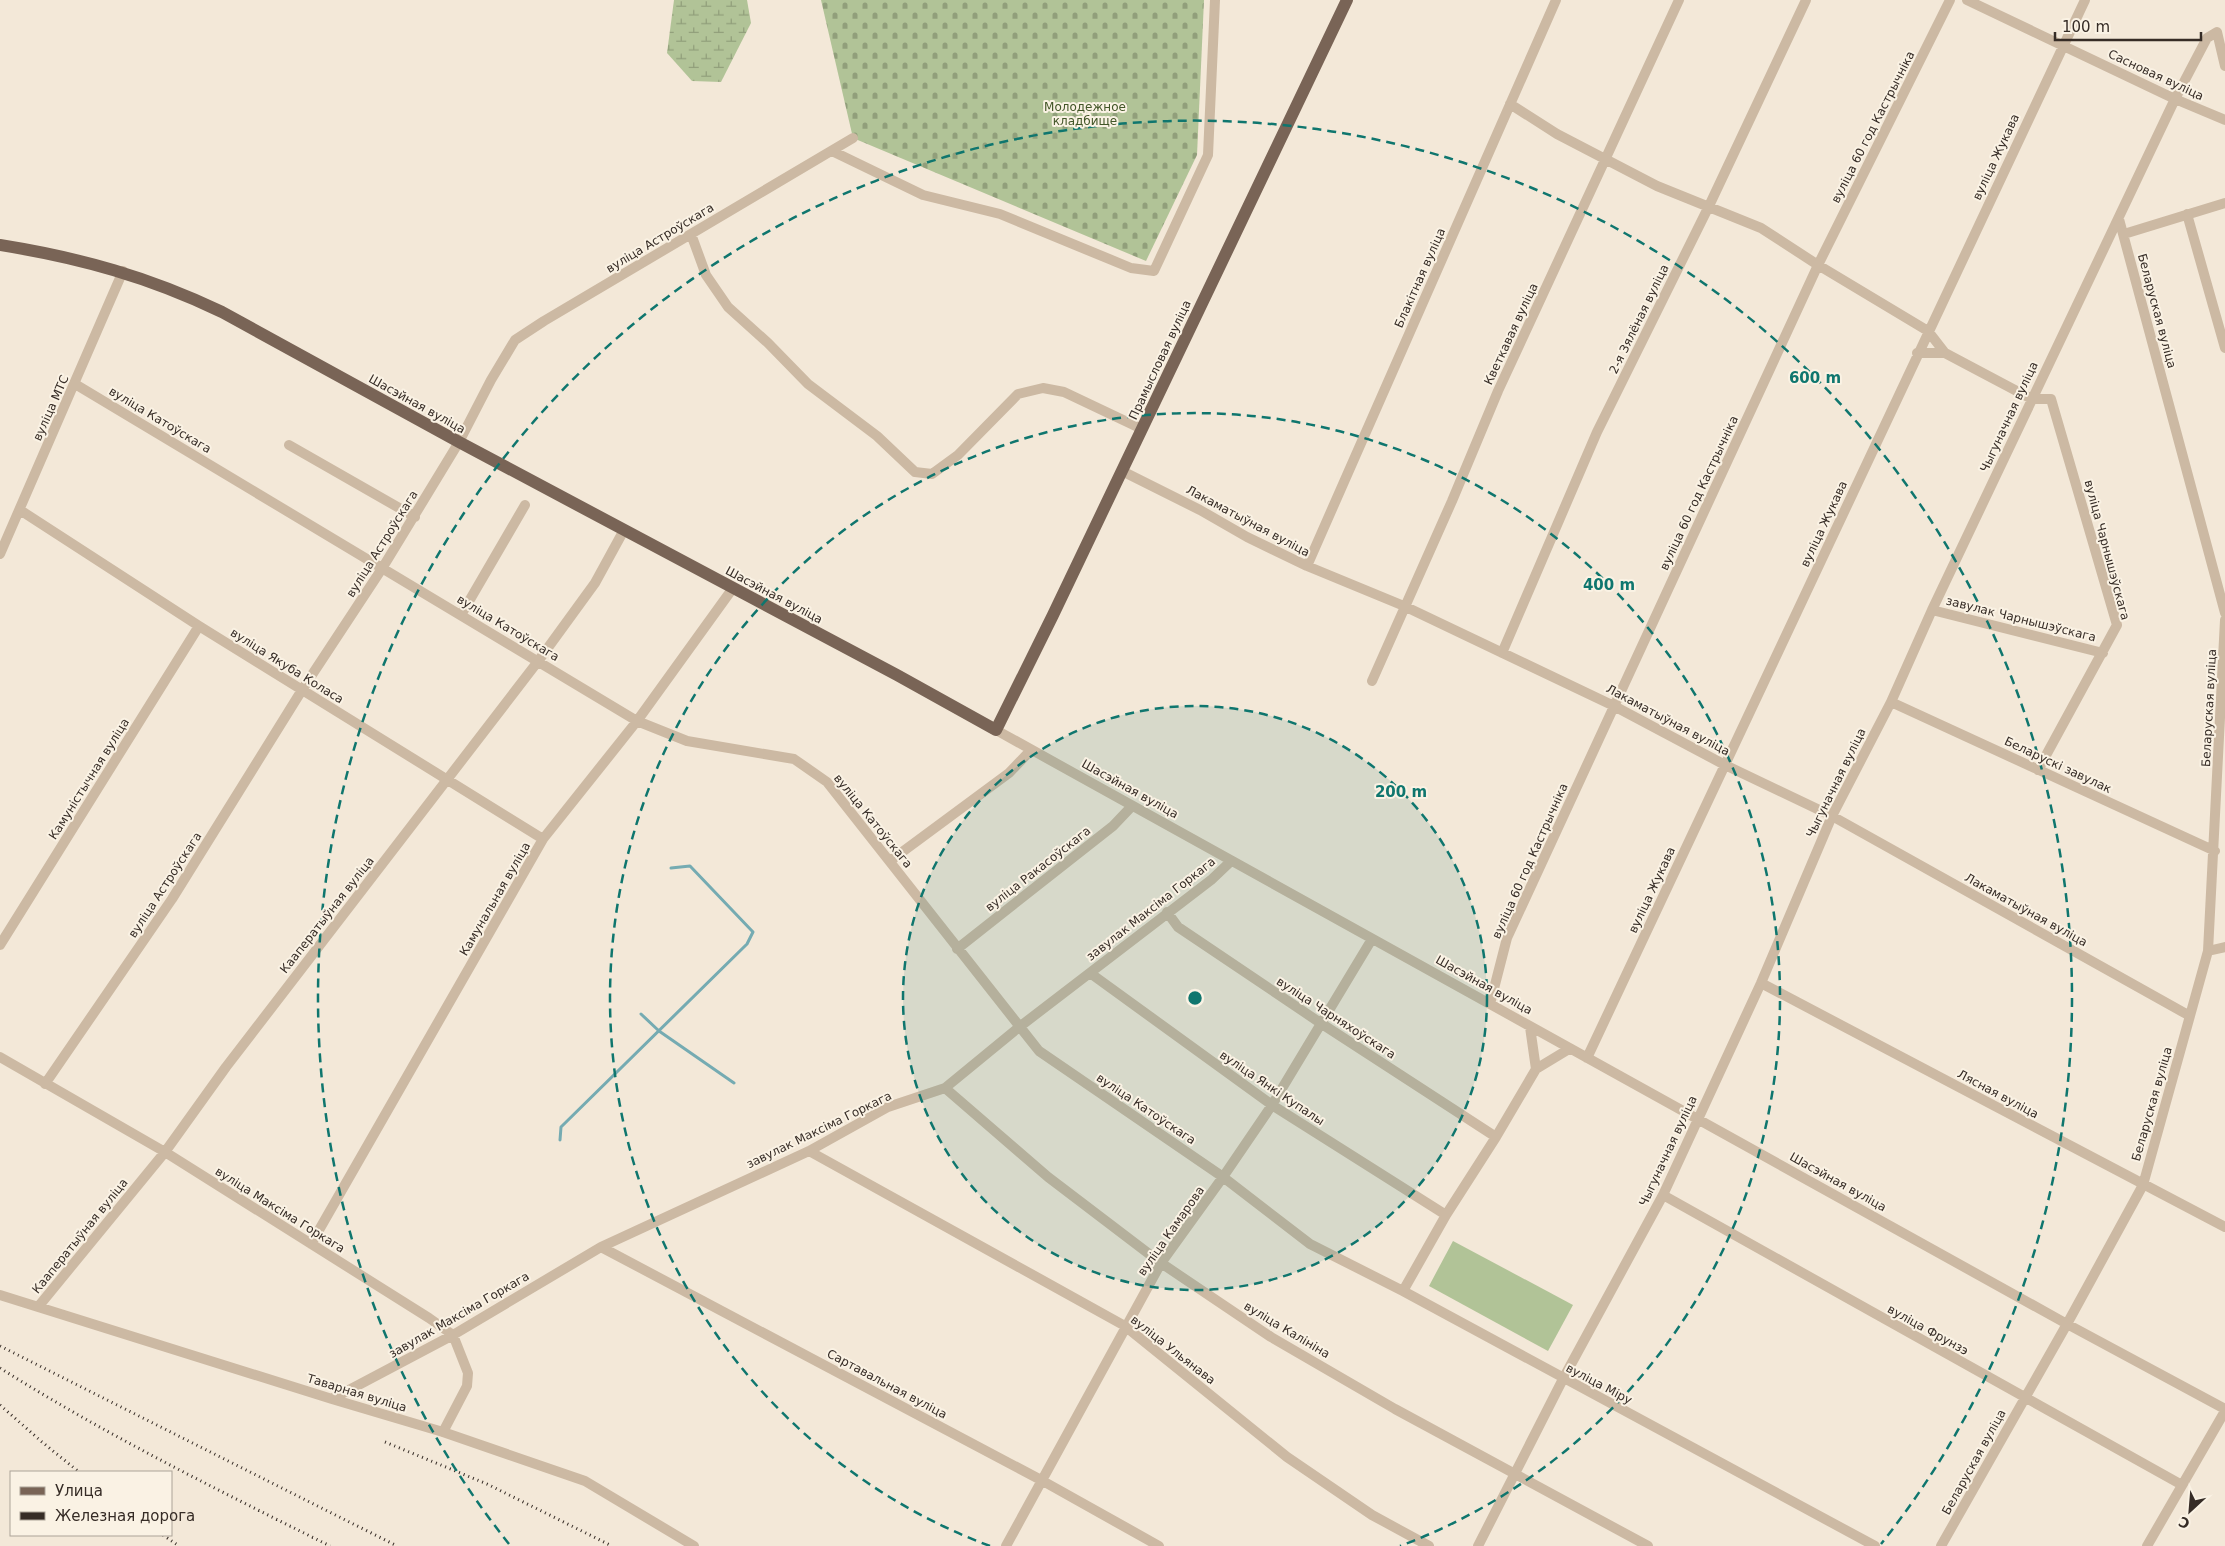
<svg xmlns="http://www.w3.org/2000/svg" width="2225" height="1546" font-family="'DejaVu Sans',sans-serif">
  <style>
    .wetland { fill: url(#wetland-marsh) }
    .cemetery { fill: url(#cemetery-stones) }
    .garden { fill: #b1c397 }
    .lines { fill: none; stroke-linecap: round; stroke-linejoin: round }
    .stream { stroke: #75abb2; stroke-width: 3 }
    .minor { stroke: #ccb9a3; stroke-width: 10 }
    .major { stroke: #796456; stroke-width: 12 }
    .rail { stroke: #362c26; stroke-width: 3; stroke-dasharray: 1 4; stroke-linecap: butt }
    .ring { fill: none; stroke: #0f766e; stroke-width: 2.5; stroke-dasharray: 9 6 }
    .labels { text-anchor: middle; stroke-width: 4; stroke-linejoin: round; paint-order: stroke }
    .street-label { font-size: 12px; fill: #362c26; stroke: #faf2e4 }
    .park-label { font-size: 12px; fill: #425628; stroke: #faf2e4 }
    .centre { fill: #0f766e; stroke: #faf2e4; stroke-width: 2.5 }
    .ring-label { font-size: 15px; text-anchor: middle; font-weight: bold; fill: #0f766e; stroke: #faf2e4; stroke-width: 4; stroke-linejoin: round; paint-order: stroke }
  </style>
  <defs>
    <pattern id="wetland-marsh" width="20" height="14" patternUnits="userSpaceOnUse" patternTransform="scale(1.25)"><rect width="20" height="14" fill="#b1c397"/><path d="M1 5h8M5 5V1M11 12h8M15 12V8" fill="none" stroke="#919f7b"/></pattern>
    <pattern id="cemetery-stones" width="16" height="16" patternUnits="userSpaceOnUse" patternTransform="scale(1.25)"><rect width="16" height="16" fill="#b1c397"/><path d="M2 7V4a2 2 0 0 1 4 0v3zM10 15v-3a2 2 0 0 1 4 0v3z" fill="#919f7b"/></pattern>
  </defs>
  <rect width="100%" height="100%" fill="#f3e8d8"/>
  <!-- wetland -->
  <path class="wetland" d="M674 0H747L751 23 721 82 692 81 667 53Z"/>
  <!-- cemetery -->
  <path class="cemetery" d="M821 0H1204L1197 155 1146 261 853 138Z"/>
  <!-- garden -->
  <path class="garden" d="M1453 1241 1573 1305 1548 1351 1429 1286Z"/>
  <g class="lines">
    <!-- stream -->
    <path class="stream" d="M641 1014 659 1031 734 1083
      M560 1140 561 1127 747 944 753 932 690 866 671 868"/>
    <!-- minor -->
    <path class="minor" d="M1967 0 2175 99 2225 120
      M1510 104 1557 134 1657 186 1761 228 1818 265 1928 331 1945 353 2032 399H2051L2117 625 2038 770
      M832 151 923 195 1000 214 1131 268 1154 271 1208 155 1215 0
      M2187 214 2225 348
      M2119 219 2225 613
      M691 234 706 275 728 307 768 343 808 384 877 436 915 472 932 474 958 455 1018 394 1043 388 1064 392 1142 429
      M2124 234 2225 203
      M1917 353H1945
      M75 384 637 721 687 741 794 759 827 782 1039 1051 1223 1177 1310 1244 1403 1291 1875 1546
      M289 445 415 517
      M1122 471 1200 510 1247 537 1307 566 1404 606 1614 706 1725 765 1832 816 2190 1016
      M20 510 199 626 543 839
      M0 554 123 271
      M1307 566 1556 0
      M1932 610 2103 653
      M461 615 525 505
      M1502 653 1597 432 1709 206 1806 0
      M1372 681 1452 501 1498 391 1679 0
      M1891 702 2215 851
      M996 730 2067 1324 2225 1409
      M890 861 1009 773 1031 750
      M1167 912 1178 927 1322 1024 1496 1137
      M0 945 199 626
      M957 949 1113 826 1132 806
      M2208 951 2225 947
      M1090 973 1272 1105 1446 1215
      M1761 983 2225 1227
      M1490 1004 1507 938 1818 265 1950 0
      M0 1057 165 1152 429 1318 453 1335 468 1373 467 1386 443 1432
      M1587 1058 2085 0
      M1536 1069 1569 1049
      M45 1084 172 899 302 690 383 567 459 442 491 380 515 340 544 321 853 138
      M945 1088 1048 1177 1161 1263 1271 1337 1395 1409 1648 1546
      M809 1151 1125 1326 1287 1457 1372 1515 1429 1546
      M1663 1195 2182 1485
      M311 1244 543 839 637 721 733 588
      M601 1247 1041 1480 1159 1546
      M1403 1291 1446 1215 1496 1137 1536 1069 1530 1027
      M0 1295 332 1399 443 1432 585 1481 694 1546
      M38 1307 165 1152 226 1067 539 660 595 583 624 530
      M332 1399 453 1335 601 1247 809 1151 888 1107 945 1088 1018 1028 1211 880 1231 861
      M1006 1546 1161 1263 1223 1177 1272 1105 1372 939
      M1478 1546 1563 1379 1663 1195 1761 983 1832 816 1891 702 1932 610 2175 99 2207 38 2217 32 2225 66
      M1941 1546 2067 1324 2143 1185 2208 951 2225 620
      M2147 1546 2225 1411"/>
    <!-- major -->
    <path class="major" d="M0 245C81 258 149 277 222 312L459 442 897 675 996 730 1053 615 1347 0"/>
    <!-- rail -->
    <path class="rail" d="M0 1346 397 1546
      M0 1368C106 1435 218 1490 330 1546
      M0 1405 42 1442 79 1472
      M385 1442 487 1484 612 1546
      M163 1535 179 1546"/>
  </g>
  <!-- distance rings -->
  <circle cx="1195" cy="998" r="292" fill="#0f766e" fill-opacity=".12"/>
  <g class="ring">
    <circle cx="1195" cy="998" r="292"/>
    <path d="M990 1546A585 585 0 1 1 1400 1546"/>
    <path d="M509 1544A877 877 0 1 1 1881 1544"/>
  </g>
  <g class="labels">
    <!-- street labels -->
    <g class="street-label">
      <text transform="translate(2156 75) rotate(25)" y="4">Сасновая вуліца</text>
      <text transform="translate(1873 127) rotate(-63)" y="4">вуліца 60 год Кастрычніка</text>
      <text transform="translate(1996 157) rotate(-65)" y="4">вуліца Жукава</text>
      <text transform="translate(660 238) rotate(-31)" y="4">вуліца Астроўскага</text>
      <text transform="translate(1420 278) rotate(-66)" y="4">Блакітная вуліца</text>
      <text transform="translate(2157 311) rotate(75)" y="4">Беларуская вуліца</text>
      <text transform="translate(1639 319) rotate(-64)" y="4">2-я Зялёная вуліца</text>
      <text transform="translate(1511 334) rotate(-65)" y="4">Кветкавая вуліца</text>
      <text transform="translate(1160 360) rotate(-65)" y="4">Прамысловая вуліца</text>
      <text transform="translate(417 404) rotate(29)" y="4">Шасэйная вуліца</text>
      <text transform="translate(51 408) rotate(-66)" y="4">вуліца МТС</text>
      <text transform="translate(2009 417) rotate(-65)" y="4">Чыгуначная вуліца</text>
      <text transform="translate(160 420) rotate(31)" y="4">вуліца Катоўскага</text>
      <text transform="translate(1699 493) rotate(-65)" y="4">вуліца 60 год Кастрычніка</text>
      <text transform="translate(1248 521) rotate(28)" y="4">Лакаматыўная вуліца</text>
      <text transform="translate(1824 524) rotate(-65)" y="4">вуліца Жукава</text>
      <text transform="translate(382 544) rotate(-58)" y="4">вуліца Астроўскага</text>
      <text transform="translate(2107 550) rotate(75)" y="4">вуліца Чарнышэўскага</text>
      <text transform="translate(774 595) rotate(28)" y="4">Шасэйная вуліца</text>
      <text transform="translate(2021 619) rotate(14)" y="4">завулак Чарнышэўскага</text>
      <text transform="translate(508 628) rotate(31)" y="4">вуліца Катоўскага</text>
      <text transform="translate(287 666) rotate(32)" y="4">вуліца Якуба Коласа</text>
      <text transform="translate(2209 708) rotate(-87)" y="4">Беларуская вуліца</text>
      <text transform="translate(1668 720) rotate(28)" y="4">Лакаматыўная вуліца</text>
      <text transform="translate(2058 765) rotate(25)" y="4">Беларускі завулак</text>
      <text transform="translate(89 779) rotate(-58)" y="4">Камуністычная вуліца</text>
      <text transform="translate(1836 783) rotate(-64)" y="4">Чыгуначная вуліца</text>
      <text transform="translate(1130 789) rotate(29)" y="4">Шасэйная вуліца</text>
      <text transform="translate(873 821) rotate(51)" y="4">вуліца Катоўскага</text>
      <text transform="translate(1530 861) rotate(-66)" y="4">вуліца 60 год Кастрычніка</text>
      <text transform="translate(1038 869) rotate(-38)" y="4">вуліца Ракасоўскага</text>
      <text transform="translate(165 885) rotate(-57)" y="4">вуліца Астроўскага</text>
      <text transform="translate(1652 890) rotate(-65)" y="4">вуліца Жукава</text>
      <text transform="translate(495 899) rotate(-60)" y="4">Камунальная вуліца</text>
      <text transform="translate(1151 909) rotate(-38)" y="4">завулак Максіма Горкага</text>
      <text transform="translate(2026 910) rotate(29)" y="4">Лакаматыўная вуліца</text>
      <text transform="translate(327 915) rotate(-52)" y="4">Кааператыўная вуліца</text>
      <text transform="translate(1484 985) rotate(29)" y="4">Шасэйная вуліца</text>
      <text transform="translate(1336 1018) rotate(33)" y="4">вуліца Чарняхоўскага</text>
      <text transform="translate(1272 1088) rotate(34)" y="4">вуліца Янкі Купалы</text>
      <text transform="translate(1998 1094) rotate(28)" y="4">Лясная вуліца</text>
      <text transform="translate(2152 1104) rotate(-74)" y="4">Беларуская вуліца</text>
      <text transform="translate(1146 1109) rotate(34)" y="4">вуліца Катоўскага</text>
      <text transform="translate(819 1130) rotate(-26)" y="4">завулак Максіма Горкага</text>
      <text transform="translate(1668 1151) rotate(-65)" y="4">Чыгуначная вуліца</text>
      <text transform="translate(1838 1182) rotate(29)" y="4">Шасэйная вуліца</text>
      <text transform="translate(280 1210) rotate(32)" y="4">вуліца Максіма Горкага</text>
      <text transform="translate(1171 1231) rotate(-55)" y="4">вуліца Камарова</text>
      <text transform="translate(80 1236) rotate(-51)" y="4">Кааператыўная вуліца</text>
      <text transform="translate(459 1315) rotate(-30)" y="4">завулак Максіма Горкага</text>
      <text transform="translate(1287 1330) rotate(31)" y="4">вуліца Калініна</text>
      <text transform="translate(1928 1330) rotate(29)" y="4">вуліца Фрунзэ</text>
      <text transform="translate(1173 1350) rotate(38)" y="4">вуліца Ульянава</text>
      <text transform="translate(887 1384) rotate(28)" y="4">Сартавальная вуліца</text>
      <text transform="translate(1599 1384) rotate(28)" y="4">вуліца Міру</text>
      <text transform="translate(357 1393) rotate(17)" y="4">Таварная вуліца</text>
      <text transform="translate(1974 1462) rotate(-61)" y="4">Беларуская вуліца</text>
    </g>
    <!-- park labels -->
    <g class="park-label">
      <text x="1085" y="111">Молодежное<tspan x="1085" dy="14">кладбище</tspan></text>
    </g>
  </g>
  <circle cx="1195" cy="998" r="8" class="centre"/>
  <g class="ring-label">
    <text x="1815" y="383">600 m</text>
    <text x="1609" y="590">400 m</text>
    <text x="1401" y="797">200 m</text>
  </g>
  <!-- legend -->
  <rect x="10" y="1471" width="162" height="65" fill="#faf2e4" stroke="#aca398"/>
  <rect x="20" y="1487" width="25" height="8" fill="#796456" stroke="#aca398"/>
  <text x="55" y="1496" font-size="15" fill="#362c26">Улица</text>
  <rect x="20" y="1512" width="25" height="8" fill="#362c26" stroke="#aca398"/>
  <text x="55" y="1521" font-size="15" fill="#362c26">Железная дорога</text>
  <!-- north arrow -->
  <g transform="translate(2190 1511) rotate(206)" stroke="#faf2e4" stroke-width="4" paint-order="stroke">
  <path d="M0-4L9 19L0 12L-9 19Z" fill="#362c26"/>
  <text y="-8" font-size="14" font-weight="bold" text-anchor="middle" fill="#362c26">С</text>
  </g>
  <!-- scale -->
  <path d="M2055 32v8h146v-8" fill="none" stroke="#362c26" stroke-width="2.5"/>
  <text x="2062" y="32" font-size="15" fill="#362c26" stroke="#faf2e4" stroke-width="4" paint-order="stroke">100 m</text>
</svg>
